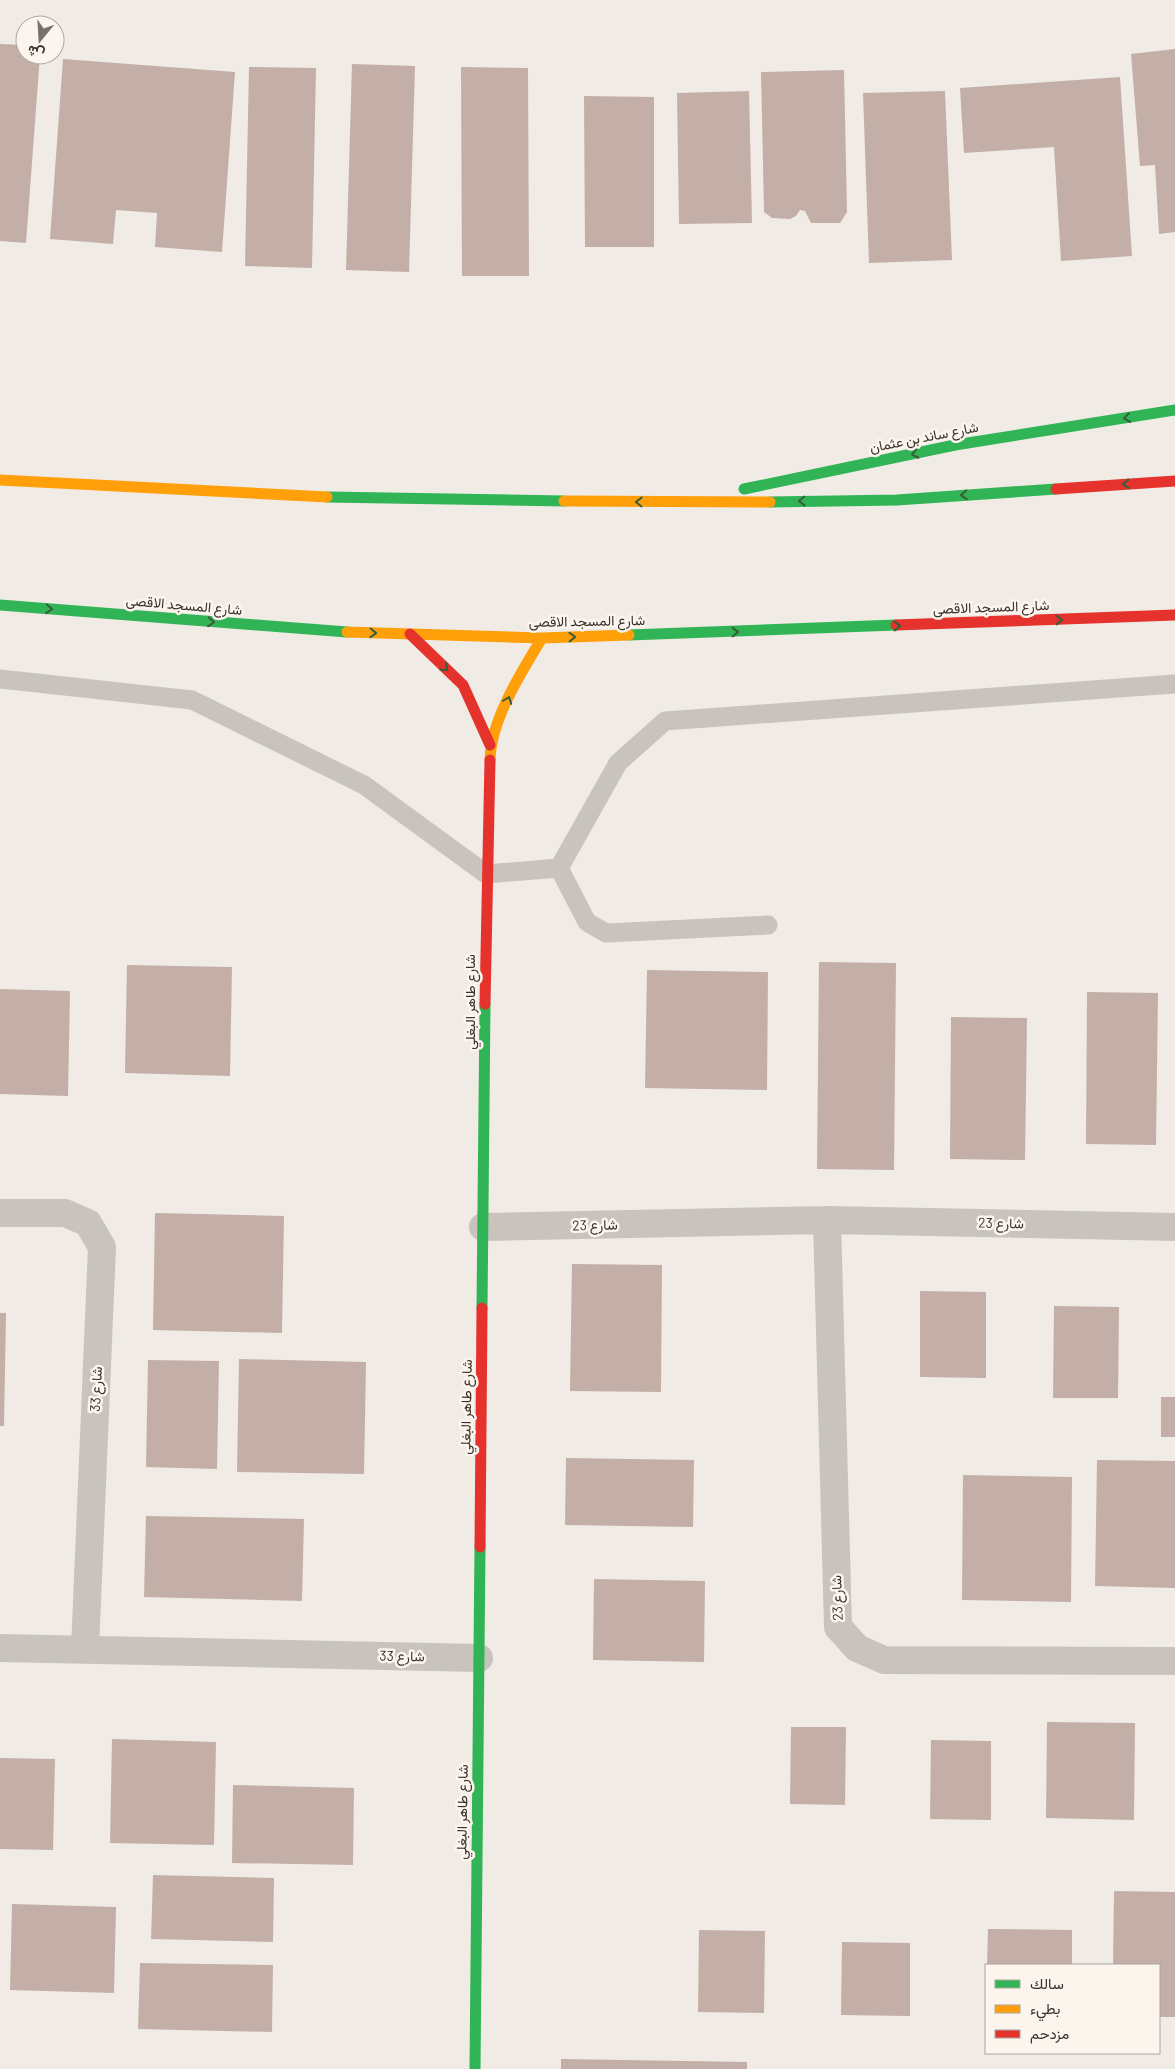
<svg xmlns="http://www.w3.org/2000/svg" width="1175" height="2069" font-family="Barlow,Vazirmatn,sans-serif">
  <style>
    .building { fill: #c3afa7 }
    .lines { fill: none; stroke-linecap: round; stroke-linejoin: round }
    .lane { stroke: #c9c3be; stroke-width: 19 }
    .street { stroke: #c9c3be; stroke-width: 28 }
    .fast { stroke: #30b455; stroke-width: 11 }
    .slow { stroke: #ff9f0a; stroke-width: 11 }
    .jam { stroke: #e5322d; stroke-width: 11 }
    .oneway { stroke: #375e3a }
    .labels { text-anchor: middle; stroke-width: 5; stroke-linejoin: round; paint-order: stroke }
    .street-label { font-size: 14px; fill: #3b302b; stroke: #fbf5ee }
  </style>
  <rect width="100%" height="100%" fill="#f0ebe5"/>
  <!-- building -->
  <path class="building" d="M0 44 25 45V55H40L26 243 0 241Z
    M1175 49V232L1159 234 1155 165 1140 166 1131 54Z
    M63 59 235 72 222 252 155 247 157 213 116 210 113 244 50 239Z
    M352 64 415 66 409 272 346 270Z
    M249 67 316 68 312 268 245 266Z
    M461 67 528 68 529 276H462Z
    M844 70 847 212 840 223H811L805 211 800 210 796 216 790 219 772 218 764 212 761 72Z
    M1120 77 1132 256 1061 261 1054 147 964 153 960 88Z
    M749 91 752 223 679 224 677 93Z
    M945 91 952 260 869 263 863 93Z
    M584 96 654 97V247H585Z
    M819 962 896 963 894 1170 817 1169Z
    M127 965 232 967 230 1076 125 1073Z
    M647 970 768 972 767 1090 645 1088Z
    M0 989 70 991 68 1096 0 1094Z
    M1087 992 1158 993 1156 1145 1086 1144Z
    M951 1017 1027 1018 1025 1160 950 1159Z
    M155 1213 284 1216 282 1333 153 1330Z
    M572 1264 662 1265 661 1392 570 1391Z
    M920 1291 986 1292V1378L920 1377Z
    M1054 1306 1119 1307 1118 1398H1053Z
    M0 1313H6L4 1426H0Z
    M239 1359 366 1362 364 1474 237 1472Z
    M148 1360 219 1361 217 1469 146 1467Z
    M1161 1397H1175V1437H1161Z
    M566 1458 694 1460 693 1527 565 1525Z
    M1097 1460 1175 1461V1588L1095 1586Z
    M963 1475 1072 1477 1071 1602 962 1600Z
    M146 1516 304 1519 302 1601 144 1597Z
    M594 1579 705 1581 704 1662 593 1660Z
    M1047 1722 1135 1723 1134 1820 1046 1818Z
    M791 1727H846L845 1805 790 1804Z
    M112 1739 216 1742 214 1845 110 1843Z
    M931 1740 991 1741V1820L930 1819Z
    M0 1758 55 1759 53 1850 0 1849Z
    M233 1785 354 1788 353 1865 232 1863Z
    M153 1875 274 1878 273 1942 151 1939Z
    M1114 1891 1175 1892V2017H1159V1965H1113Z
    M12 1904 116 1907 114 1993 10 1990Z
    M988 1929 1072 1930V1965H987Z
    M699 1930 765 1931 764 2013 698 2012Z
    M842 1942 910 1943V2016L841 2015Z
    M140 1963 273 1965 272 2032 138 2029Z
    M561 2059 747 2062V2069H561Z"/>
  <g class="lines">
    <!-- lane -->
    <path class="lane" d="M0 679 192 700 364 785 486 874 559 868 618 763 665 721 1175 684
      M559 868 587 922 606 933 768 925"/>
    <!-- street -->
    <path class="street" d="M0 1213H65L88 1223 102 1247 85 1649
      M827 1220 838 1627 857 1648 884 1660 1175 1661
      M483 1227 827 1220 1175 1227
      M0 1648 479 1658"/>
    <!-- fast -->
    <path class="fast" d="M744 489 955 445 1175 410
      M327 497 564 501
      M770 502 897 500 1056 489
      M0 605 347 632
      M629 635 896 625
      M482 1308 485 1004
      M475 2069 480 1547"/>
    <!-- slow -->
    <path class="slow" d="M0 480 327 497
      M564 501 770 502
      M347 632 542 638 629 635
      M490 760C491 719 521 673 542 638"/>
    <!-- jam -->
    <path class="jam" d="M1056 489 1175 481
      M896 625 1175 615
      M410 634 463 685 490 745
      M485 1004 490 760
      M480 1547 482 1308"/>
  </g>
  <!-- one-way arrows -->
  <defs><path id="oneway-chevron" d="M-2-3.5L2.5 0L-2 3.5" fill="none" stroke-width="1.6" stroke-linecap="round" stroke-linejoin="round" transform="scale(1.25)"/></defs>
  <g class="oneway">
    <use href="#oneway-chevron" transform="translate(1127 418) rotate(171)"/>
    <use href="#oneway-chevron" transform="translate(915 454) rotate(168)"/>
    <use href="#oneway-chevron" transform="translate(1126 484) rotate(176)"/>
    <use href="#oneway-chevron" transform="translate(964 495) rotate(176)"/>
    <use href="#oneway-chevron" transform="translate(802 501) rotate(179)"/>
    <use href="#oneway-chevron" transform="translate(639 502) rotate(-179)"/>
    <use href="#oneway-chevron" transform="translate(49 609) rotate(5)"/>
    <use href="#oneway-chevron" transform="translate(1059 620) rotate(-2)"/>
    <use href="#oneway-chevron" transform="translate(211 622) rotate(5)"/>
    <use href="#oneway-chevron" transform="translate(897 626) rotate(-2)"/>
    <use href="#oneway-chevron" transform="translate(735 632) rotate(-2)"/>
    <use href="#oneway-chevron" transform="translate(373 633) rotate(2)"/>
    <use href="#oneway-chevron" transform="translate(572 637) rotate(-2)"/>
    <use href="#oneway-chevron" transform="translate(445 668) rotate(44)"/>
    <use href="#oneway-chevron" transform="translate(508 700) rotate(-69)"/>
  </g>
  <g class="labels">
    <!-- street labels -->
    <g class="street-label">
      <text transform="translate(924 437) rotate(-11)" y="5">شارع ساند بن عثمان</text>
      <text transform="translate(184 605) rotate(5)" y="5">شارع المسجد الاقصى</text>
      <text transform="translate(991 607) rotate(-2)" y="5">شارع المسجد الاقصى</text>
      <text transform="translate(587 621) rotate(-1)" y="5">شارع المسجد الاقصى</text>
      <text transform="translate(470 1002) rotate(-90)" y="5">شارع طاهر البغلي</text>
      <text transform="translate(1001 1223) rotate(1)" y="5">شارع 23</text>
      <text transform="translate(595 1225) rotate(-1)" y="5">شارع 23</text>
      <text transform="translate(96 1389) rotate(-87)" y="5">شارع 33</text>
      <text transform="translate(466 1407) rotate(-89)" y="5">شارع طاهر البغلي</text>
      <text transform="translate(837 1598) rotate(-92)" y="5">شارع 23</text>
      <text transform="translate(402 1656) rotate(1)" y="5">شارع 33</text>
      <text transform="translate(462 1812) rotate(-89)" y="5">شارع طاهر البغلي</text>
    </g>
  </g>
  <!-- legend -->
  <rect x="985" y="1964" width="175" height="90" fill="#fbf5ee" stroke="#aea6a0"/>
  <rect x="995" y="1980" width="25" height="8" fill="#30b455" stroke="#aea6a0"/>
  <text x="1030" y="1989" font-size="15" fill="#3b302b">سالك</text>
  <rect x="995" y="2005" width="25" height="8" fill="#ff9f0a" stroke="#aea6a0"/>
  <text x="1030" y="2014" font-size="15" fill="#3b302b">بطيء</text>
  <rect x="995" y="2030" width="25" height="8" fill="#e5322d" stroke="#aea6a0"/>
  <text x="1030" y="2039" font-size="15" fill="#3b302b">مزدحم</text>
  <!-- north arrow -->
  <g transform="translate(40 40) rotate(198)"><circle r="24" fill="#fbf5ee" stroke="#aea6a0"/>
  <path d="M0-4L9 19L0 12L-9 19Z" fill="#7a716c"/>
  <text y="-8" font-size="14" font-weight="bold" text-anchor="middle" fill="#3b302b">ش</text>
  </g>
</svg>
